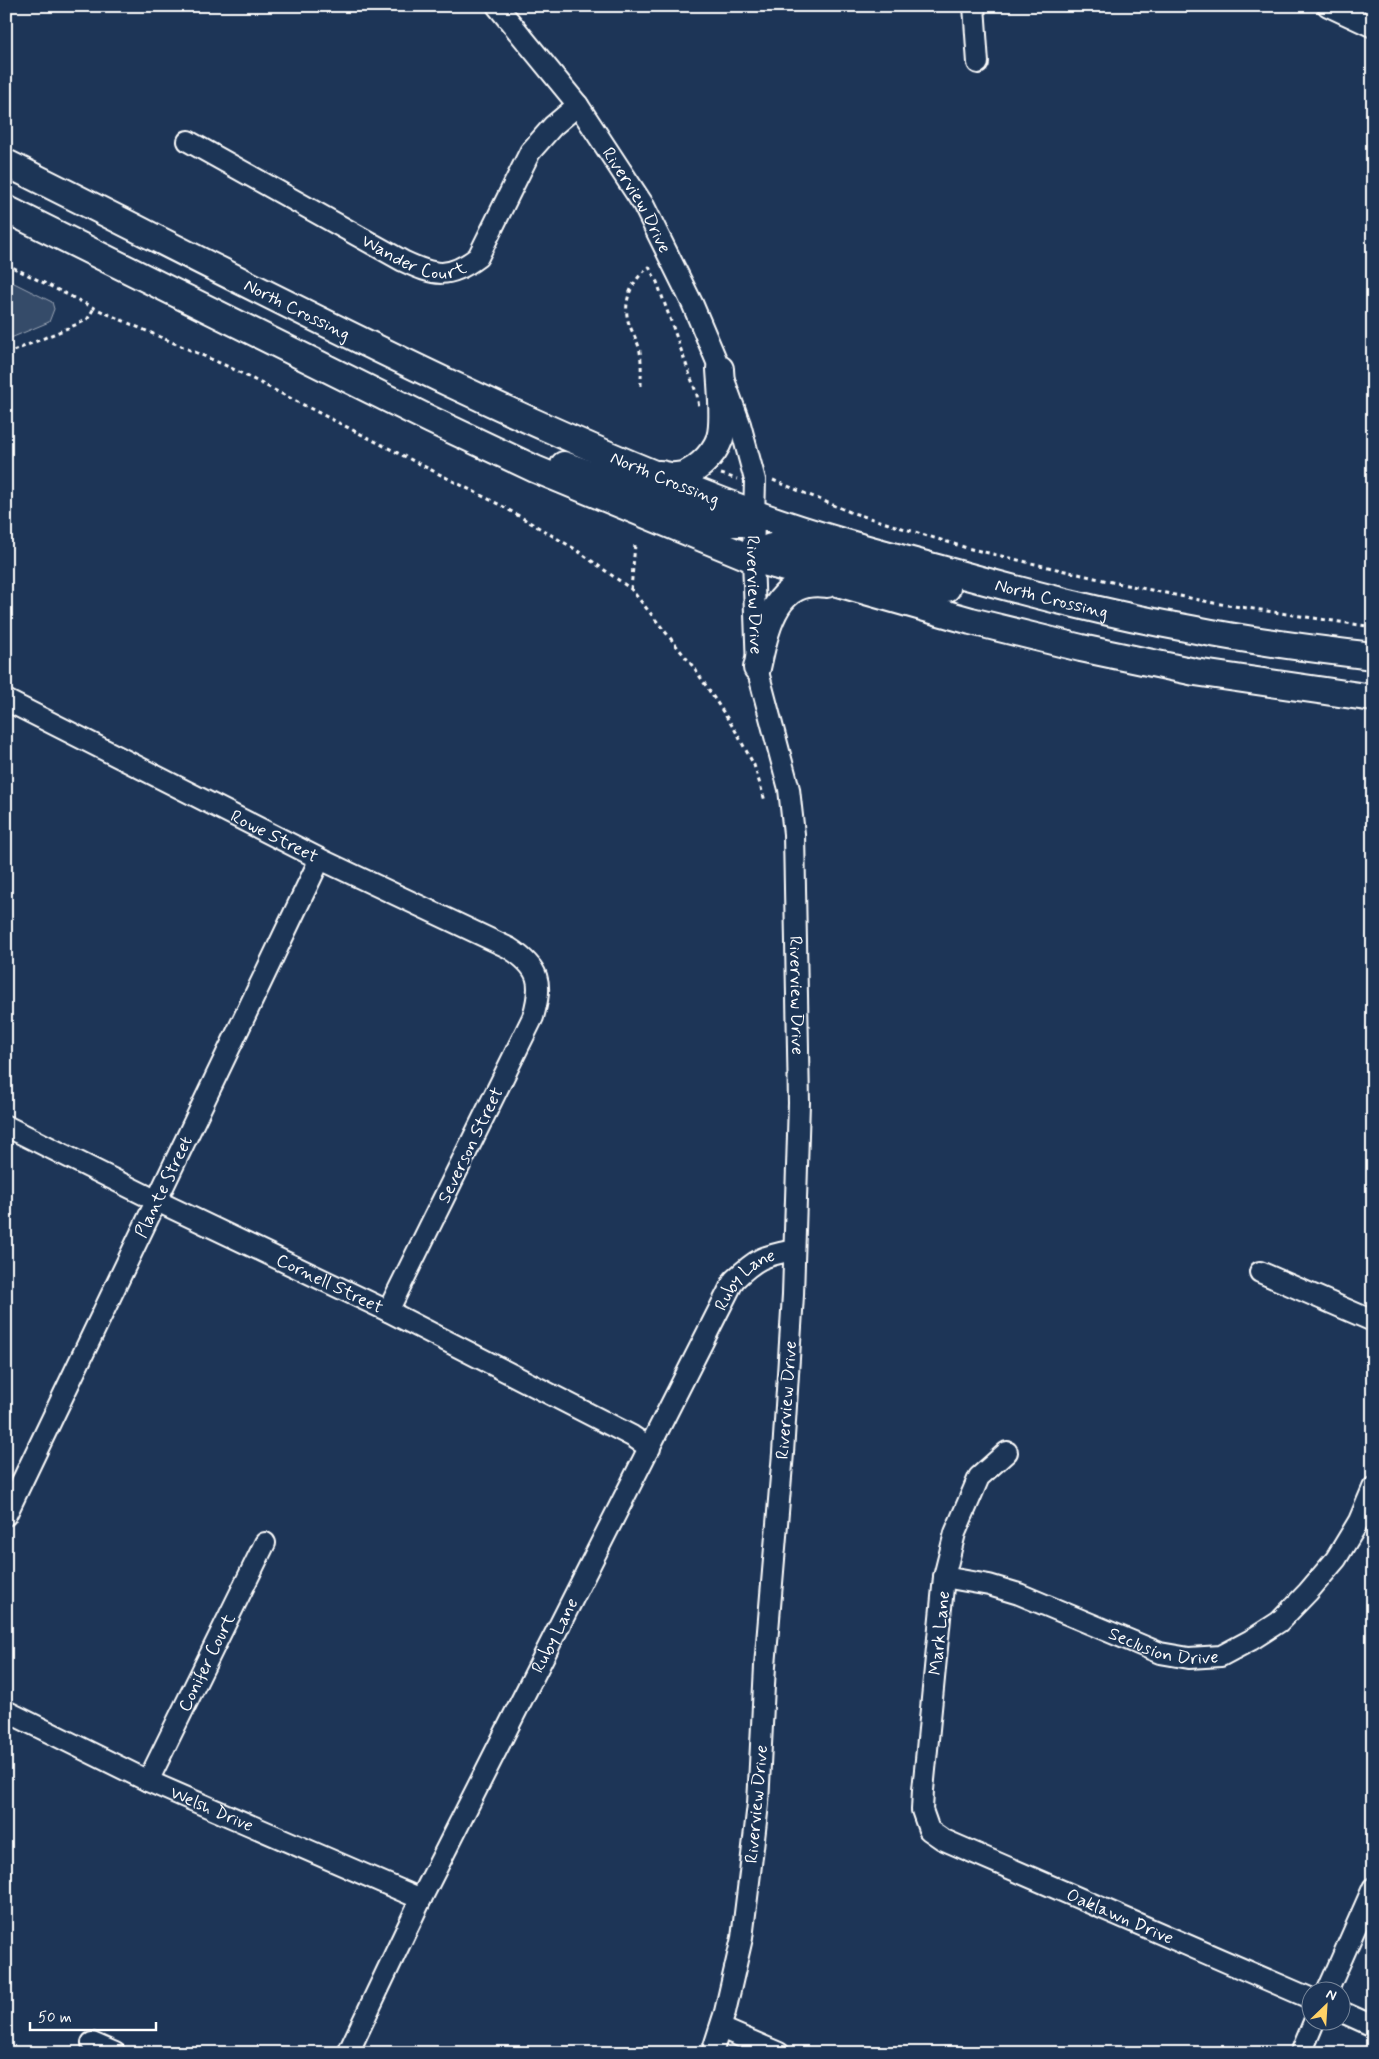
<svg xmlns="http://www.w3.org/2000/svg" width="1379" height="2059" font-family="Mynerve,sans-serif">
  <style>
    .green { fill: #364b69; stroke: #9aa5b4 }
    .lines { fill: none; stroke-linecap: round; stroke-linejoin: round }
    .minor-casing { stroke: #fff; stroke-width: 24 }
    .major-casing { stroke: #fff; stroke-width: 30 }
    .path { stroke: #fff; stroke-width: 3; stroke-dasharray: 4 4; stroke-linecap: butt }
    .minor { stroke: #1d3557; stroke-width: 20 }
    .major { stroke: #1d3557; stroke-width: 26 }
    .labels { text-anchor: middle; stroke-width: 4.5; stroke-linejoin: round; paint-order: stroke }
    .street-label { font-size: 18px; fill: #fff; stroke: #1d3557 }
  </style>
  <rect width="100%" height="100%" fill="#1d3557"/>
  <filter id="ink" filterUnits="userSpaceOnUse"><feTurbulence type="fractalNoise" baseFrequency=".02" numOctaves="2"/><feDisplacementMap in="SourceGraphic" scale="10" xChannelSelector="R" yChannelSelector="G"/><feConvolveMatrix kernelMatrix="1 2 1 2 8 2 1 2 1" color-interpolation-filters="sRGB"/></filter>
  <g filter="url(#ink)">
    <!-- green -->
    <path class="green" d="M6 279 52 302 54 309 49 322 6 340Z"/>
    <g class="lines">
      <!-- minor casing -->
      <g class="minor-casing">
        <g id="minor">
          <path id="s1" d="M497 6 578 105 643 204 692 303 720 369 740 424 755 480 753 559 757 668 789 789 794 834 799 1103 793 1295 783 1453 765 1666 758 1804 750 1873 742 1938 725 2012 712 2053"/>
          <path d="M974 6 978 63"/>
          <path d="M1328 6 1373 27"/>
          <path id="s2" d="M188 141 403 261C435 276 449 279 478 257L530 152 553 126 578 105"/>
          <path id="s3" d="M6 700 320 859 509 948C540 968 543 982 533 1017L388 1311"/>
          <path id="s4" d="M6 1126 157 1201 388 1311 632 1436 650 1448"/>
          <path d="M1260 1272 1373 1321"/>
          <path id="s5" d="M1007 1452 979 1477 955 1533 944 1577 923 1790 922 1810 929 1830 942 1839 1312 1999"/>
          <path id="s6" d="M6 1515 320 859"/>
          <path id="s7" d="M944 1577 989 1585 1019 1594 1160 1653 1189 1658 1221 1656 1251 1640 1279 1622 1308 1592 1336 1559 1359 1521 1373 1488"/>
          <path id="s8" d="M6 1711 148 1781 421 1899"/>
          <path id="s9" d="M148 1781 265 1543"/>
          <path d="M1327 1992 1373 1888"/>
          <path d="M1342 2012 1373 2026"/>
          <path d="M721 2028 779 2053"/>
          <path d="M92 2043 115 2053"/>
          <path id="s10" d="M348 2053 421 1899 734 1280C757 1258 763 1256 794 1250"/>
          <path d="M1301 2053 1314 2022"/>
        </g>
      </g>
      <!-- major casing -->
      <g class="major-casing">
        <g id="major">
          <path id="s11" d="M6 163C252 285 494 416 751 512 813 535 877 552 941 569 1024 592 1107 614 1191 629 1251 641 1312 649 1373 656"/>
          <path d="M6 209 431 420 535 469 753 559 971 621 1081 648 1195 672 1373 698"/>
          <path d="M564 465 729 523H744L754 513"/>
          <path d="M659 474C664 474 670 477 675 476 693 476 714 455 720 438 725 422 721 387 720 369"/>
          <path d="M753 559C763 549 770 546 784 545L883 574 947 588"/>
          <path d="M757 668C766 628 775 576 827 584"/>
        </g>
      </g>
      <!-- path -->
      <path class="path" d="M6 264 94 308 229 367 502 506 575 549 631 589 695 669 735 730 754 765 765 801
        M6 354 87 320 94 308
        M641 386C641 373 642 359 639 347 636 338 631 330 628 321 623 300 632 280 649 267L657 282 697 395 699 408
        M721 474 737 479
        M773 480 850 512 967 548 1112 582 1214 603 1373 627
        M631 589 635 545"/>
      <!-- minor -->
      <use href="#minor" class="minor"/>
      <!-- major -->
      <use href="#major" class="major"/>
    </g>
  </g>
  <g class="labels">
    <!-- street labels -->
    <g class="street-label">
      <text dy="6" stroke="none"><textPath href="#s1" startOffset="240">Riverview Drive</textPath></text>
      <text dy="6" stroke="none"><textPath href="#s2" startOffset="256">Wander Court</textPath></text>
      <text dy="6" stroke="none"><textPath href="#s11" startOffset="326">North Crossing</textPath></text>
      <text dy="6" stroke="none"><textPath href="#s11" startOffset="731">North Crossing</textPath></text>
      <text dy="6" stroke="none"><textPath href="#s1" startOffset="660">Riverview Drive</textPath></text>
      <text dy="6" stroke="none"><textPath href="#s11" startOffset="1136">North Crossing</textPath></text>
      <text dy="6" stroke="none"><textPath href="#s3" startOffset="301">Rowe Street</textPath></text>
      <text dy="6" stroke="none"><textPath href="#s1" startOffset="1065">Riverview Drive</textPath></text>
      <text transform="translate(470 1145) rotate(-64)" y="6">Severson Street</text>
      <text dy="6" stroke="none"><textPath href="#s6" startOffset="364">Plante Street</textPath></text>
      <text dy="6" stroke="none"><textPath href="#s4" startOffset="360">Cornell Street</textPath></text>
      <text dy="6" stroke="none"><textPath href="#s10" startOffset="872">Ruby Lane</textPath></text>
      <text transform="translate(786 1400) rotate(-86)" y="6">Riverview Drive</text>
      <text transform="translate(939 1633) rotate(-84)" y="6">Mark Lane</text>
      <text dy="6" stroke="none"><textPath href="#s10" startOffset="466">Ruby Lane</textPath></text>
      <text dy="6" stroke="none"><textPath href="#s7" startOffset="232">Seclusion Drive</textPath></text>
      <text dy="6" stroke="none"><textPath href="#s9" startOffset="132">Conifer Court</textPath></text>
      <text transform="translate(756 1804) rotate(-85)" y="6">Riverview Drive</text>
      <text dy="6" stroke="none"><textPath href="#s8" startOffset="228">Welsh Drive</textPath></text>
      <text dy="6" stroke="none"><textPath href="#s5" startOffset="609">Oaklawn Drive</textPath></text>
    </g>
  </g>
  <!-- margin -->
  <rect width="1379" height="2059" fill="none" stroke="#1d3557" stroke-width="25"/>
  <rect x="12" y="12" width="1354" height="2034" fill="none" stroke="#fff" stroke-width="2" filter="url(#ink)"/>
  <!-- north arrow -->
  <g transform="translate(1326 2006) rotate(25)"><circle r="24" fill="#1d3557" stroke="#77869a"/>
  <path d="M0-4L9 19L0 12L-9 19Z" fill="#ffd166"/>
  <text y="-8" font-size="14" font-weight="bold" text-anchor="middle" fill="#ffffff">N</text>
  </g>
  <!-- scale -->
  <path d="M30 2022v8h126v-8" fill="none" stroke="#ffffff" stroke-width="2.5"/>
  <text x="38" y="2022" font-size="15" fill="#ffffff" stroke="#1d3557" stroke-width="4" paint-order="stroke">50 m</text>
</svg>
